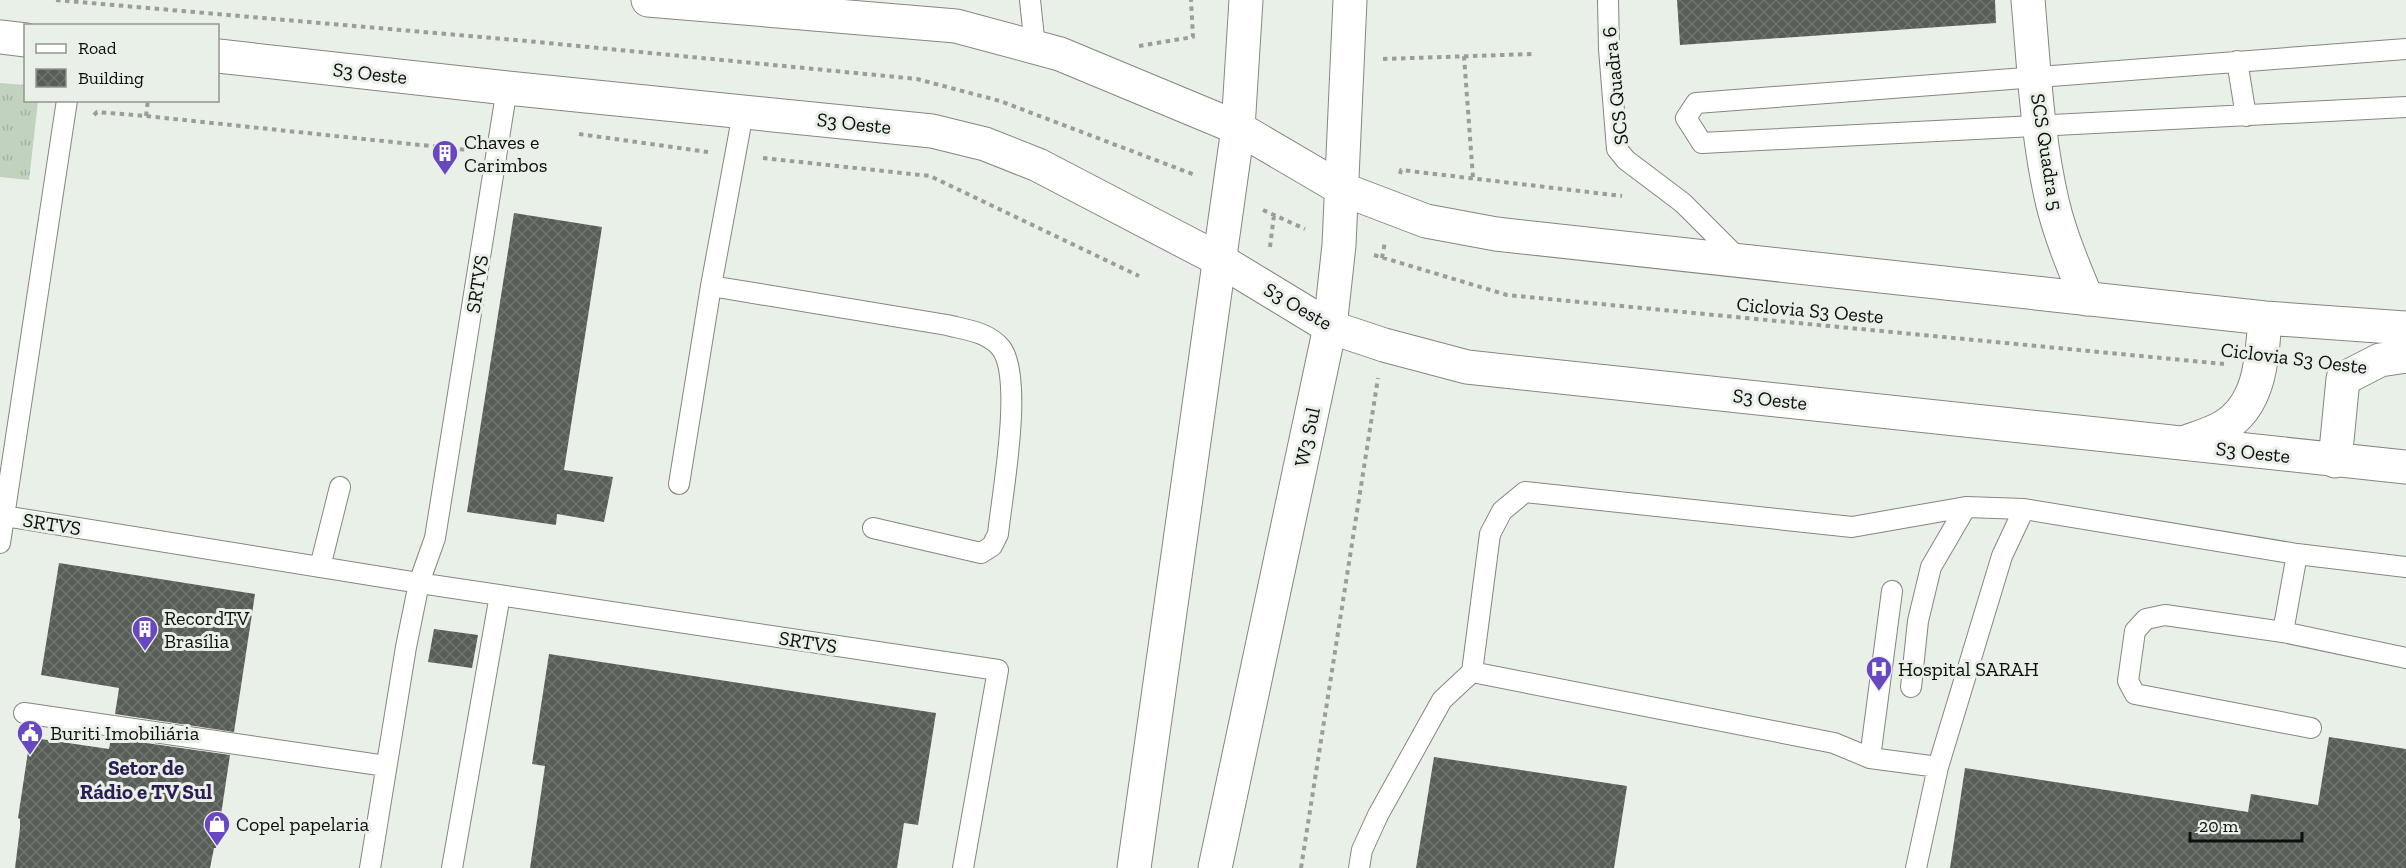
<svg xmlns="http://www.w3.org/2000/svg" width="2406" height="868" font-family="'Zilla Slab',serif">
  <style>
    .grass { fill: url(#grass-tufts) }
    .building { fill: url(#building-cross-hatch) }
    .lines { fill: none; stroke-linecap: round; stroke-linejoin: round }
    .service-casing { stroke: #828880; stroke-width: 22 }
    .tertiary-casing { stroke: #828880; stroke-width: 35 }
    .secondary-casing { stroke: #828880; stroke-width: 35 }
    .primary-casing { stroke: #828880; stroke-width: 35 }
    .path { stroke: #999f98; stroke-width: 4; stroke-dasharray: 4.5 4.5; stroke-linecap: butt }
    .service { stroke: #fff; stroke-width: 20 }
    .tertiary { stroke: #fff; stroke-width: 33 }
    .secondary { stroke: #fff; stroke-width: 33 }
    .primary { stroke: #fff; stroke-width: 33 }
    .labels { text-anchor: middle; stroke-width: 6; stroke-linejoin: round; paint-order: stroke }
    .street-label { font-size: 20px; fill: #0c0f0c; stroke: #e9f0e7 }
    .poi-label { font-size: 20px; fill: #0c0f0c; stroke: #e9f0e7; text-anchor: start }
    .neighbourhood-label { font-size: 21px; font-weight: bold; fill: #2b1c56; stroke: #e9f0e7 }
  </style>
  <defs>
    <pattern id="grass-tufts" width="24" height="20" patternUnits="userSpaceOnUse" patternTransform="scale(1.5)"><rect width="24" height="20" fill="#c1d2be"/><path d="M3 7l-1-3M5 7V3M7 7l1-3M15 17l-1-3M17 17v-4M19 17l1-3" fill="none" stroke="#a5b3a2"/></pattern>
    <pattern id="building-cross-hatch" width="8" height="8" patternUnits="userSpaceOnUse" patternTransform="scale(1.5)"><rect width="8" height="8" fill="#585e57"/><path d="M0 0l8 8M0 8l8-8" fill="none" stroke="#70746f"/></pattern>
  </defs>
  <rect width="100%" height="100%" fill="#e9f0e7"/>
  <!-- grass -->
  <path class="grass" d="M0 83 25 85 26 100 38 101 29 180 0 177Z"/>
  <!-- building -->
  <path class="building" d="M1677 0H1995L1996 23 1680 45Z
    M514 213 602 227 564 470 613 477 604 522 557 514 556 525 467 512Z
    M59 563 255 594 234 732 115 714 119 688 41 675Z
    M434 629 478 635 472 668 428 662Z
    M549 654 936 713 918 825 904 823 897 868H530L545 766 532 764Z
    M2329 737 2406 749V868H1950L1965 768 2248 812 2251 794 2318 805Z
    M34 738 109 749 111 738 230 755 216 848H214L210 868H15L20 828V819L18 818 29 745 33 746Z
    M1434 757 1627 786 1614 868H1416Z"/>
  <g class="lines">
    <!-- service casing -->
    <g class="service-casing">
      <path id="service" d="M1030 0 1035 47
        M1608 0 1609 49 1617 149 1626 160 1683 203 1740 260
        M2406 49 1696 103 1686 118 1702 143 2406 107
        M2237 61 2246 116
        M711 286 947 325C967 330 988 332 1001 348 1024 378 1002 495 998 534L992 546 981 553 873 528
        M679 484 711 286 743 113
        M4 516 419 583 998 670 963 868
        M0 543 67 100
        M2297 554 2283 632 2406 658
        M320 567 340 487
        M2283 632 2165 615 2146 619 2135 631 2128 681 2135 694 2311 728
        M1472 672 1834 743 1870 758 1938 767
        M1911 687 1918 621 1931 567 1966 507
        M24 713 386 766
        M1870 758 1892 591
        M370 868 406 647 419 583 435 538 507 88
        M452 868 500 595
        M1359 868 1362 850 1378 815 1442 700 1472 672 1490 534 1502 511 1525 492 1852 527 1966 507 2024 509 2297 554 2406 567
        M1916 868 1938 767 2002 556 2024 509"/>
    </g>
    <!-- tertiary casing -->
    <g class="tertiary-casing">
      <path id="tertiary" d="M2028 0C2034 68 2037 138 2053 205 2061 237 2074 268 2087 299"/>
    </g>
    <!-- secondary casing -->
    <g class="secondary-casing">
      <path id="secondary" d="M648 0 956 26 1060 54 1238 128 1342 189 1426 221 1496 234 2265 318 2406 328
        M0 37 26 40
        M218 56 507 88 932 131 985 144 1038 165 1218 259 1330 327 1384 345 1467 367 2406 467
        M2183 443C2196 438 2211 434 2223 427 2261 405 2262 357 2265 318
        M2335 461 2343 379 2380 360 2406 356"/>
    </g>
    <!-- primary casing -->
    <g class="primary-casing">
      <path id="primary" d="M1134 868 1238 128 1246 0
        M1215 868 1330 327 1339 245 1350 0"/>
    </g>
    <!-- path -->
    <path class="path" d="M56 0 527 41 917 79 1000 101 1195 175
      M1139 46 1193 37 1191 0
      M1464 56 1473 178
      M1383 59 1532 54
      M94 115 97 112 146 116 468 150
      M146 116 148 100
      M579 134 708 152
      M763 158 930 176 1139 276
      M1400 174 1401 170 1622 196
      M1263 210 1305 229
      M1270 247 1274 215
      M1374 255 1507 295 2224 364
      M1382 258 1385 242
      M1301 868 1378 378"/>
    <!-- service -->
    <use href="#service" class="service"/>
    <!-- tertiary -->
    <use href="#tertiary" class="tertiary"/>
    <!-- secondary -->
    <use href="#secondary" class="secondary"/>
    <!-- primary -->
    <use href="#primary" class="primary"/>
  </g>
  <!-- icons -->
  <defs>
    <g id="building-pin" transform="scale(1.35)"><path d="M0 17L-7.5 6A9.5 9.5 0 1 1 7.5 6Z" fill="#6748c1" stroke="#e9f0e7"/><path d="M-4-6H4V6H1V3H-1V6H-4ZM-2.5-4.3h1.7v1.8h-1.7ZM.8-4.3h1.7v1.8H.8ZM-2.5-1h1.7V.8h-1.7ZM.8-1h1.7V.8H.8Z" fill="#fff"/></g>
    <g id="hospital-pin" transform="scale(1.35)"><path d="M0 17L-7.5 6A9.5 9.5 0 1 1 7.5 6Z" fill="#6748c1" stroke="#e9f0e7"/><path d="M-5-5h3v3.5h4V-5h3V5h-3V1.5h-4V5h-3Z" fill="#fff"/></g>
    <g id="civic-pin" transform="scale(1.35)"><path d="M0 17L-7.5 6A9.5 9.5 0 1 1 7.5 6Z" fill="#6748c1" stroke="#e9f0e7"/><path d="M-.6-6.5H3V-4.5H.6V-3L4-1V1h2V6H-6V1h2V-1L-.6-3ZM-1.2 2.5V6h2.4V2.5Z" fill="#fff"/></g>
    <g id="shop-pin" transform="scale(1.35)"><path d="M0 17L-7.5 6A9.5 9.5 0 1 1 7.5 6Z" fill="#6748c1" stroke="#e9f0e7"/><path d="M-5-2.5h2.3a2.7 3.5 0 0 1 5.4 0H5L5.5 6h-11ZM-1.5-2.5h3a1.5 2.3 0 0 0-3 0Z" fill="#fff"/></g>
  </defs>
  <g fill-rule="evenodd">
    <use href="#building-pin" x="445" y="153"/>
    <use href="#building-pin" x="145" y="629"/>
    <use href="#hospital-pin" x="1879" y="669"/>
    <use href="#civic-pin" x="30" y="733"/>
    <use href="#shop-pin" x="217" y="824"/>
  </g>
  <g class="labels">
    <!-- street labels -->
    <g class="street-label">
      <text transform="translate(370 73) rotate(6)" y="7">S3 Oeste</text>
      <text transform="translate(1615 86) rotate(-96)" y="7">SCS Quadra 6</text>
      <text transform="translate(854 123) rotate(6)" y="7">S3 Oeste</text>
      <text transform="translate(2047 152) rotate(81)" y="7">SCS Quadra 5</text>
      <text transform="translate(477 284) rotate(-81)" y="7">SRTVS</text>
      <text transform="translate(1298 306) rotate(30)" y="7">S3 Oeste</text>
      <text transform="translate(1810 310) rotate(5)" y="7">Ciclovia S3 Oeste</text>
      <text transform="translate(2294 358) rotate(7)" y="7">Ciclovia S3 Oeste</text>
      <text transform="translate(1770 399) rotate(6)" y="7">S3 Oeste</text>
      <text transform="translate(1307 437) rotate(-78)" y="7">W3 Sul</text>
      <text transform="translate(2253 452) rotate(6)" y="7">S3 Oeste</text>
      <text transform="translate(52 524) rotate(9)" y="7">SRTVS</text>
      <text transform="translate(808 642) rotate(9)" y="7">SRTVS</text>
    </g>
    <!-- poi labels -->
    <g class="poi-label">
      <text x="464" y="149">Chaves e<tspan x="464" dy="23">Carimbos</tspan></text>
      <text x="164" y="625">RecordTV<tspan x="164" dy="23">Brasília</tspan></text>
      <text x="1898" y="676">Hospital SARAH</text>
      <text x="50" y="740">Buriti Imobiliária</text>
      <text x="236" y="831">Copel papelaria</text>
    </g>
    <!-- neighbourhood labels -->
    <g class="neighbourhood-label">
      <text x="146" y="775">Setor de<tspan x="146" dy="24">Rádio e TV Sul</tspan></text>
    </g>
  </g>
  <!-- legend -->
  <rect x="24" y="24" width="195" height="78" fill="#e9f0e7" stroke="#91968f" stroke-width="1.5"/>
  <rect x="36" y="44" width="30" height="9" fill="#ffffff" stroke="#91968f" stroke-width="1.5"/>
  <text x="78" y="54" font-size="18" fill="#0c0f0c">Road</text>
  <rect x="36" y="69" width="30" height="18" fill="url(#building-cross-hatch)" stroke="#91968f" stroke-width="1.5"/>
  <text x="78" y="84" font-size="18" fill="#0c0f0c">Building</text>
  <!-- scale -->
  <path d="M2190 832v9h112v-9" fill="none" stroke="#0c0f0c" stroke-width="3"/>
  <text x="2199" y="832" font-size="18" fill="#0c0f0c" stroke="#e9f0e7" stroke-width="4.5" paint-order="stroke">20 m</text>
</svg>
